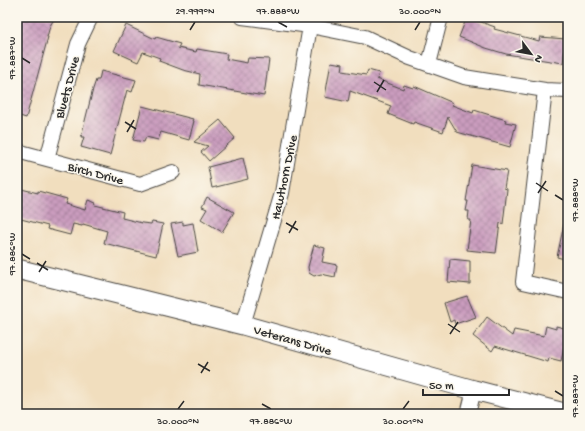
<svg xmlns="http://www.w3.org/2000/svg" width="585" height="431" font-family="'Gochi Hand',sans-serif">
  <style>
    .building { fill: url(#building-cross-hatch) }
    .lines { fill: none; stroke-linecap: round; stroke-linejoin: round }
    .minor-casing { stroke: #494641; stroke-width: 16 }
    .secondary-casing { stroke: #494641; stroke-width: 21 }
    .minor { stroke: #fff; stroke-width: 14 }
    .secondary { stroke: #fff; stroke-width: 19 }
    .ticks { fill: none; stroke: #2b2b2b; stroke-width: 1.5 }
    .labels { text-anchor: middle; stroke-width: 3; stroke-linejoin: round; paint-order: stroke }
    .street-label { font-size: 13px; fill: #2b2b2b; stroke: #fbf7ec }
    .neatline { fill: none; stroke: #2b2b2b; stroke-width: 1.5 }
    .ticks-label { font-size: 10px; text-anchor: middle; fill: #2b2b2b }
  </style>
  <defs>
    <pattern id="building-cross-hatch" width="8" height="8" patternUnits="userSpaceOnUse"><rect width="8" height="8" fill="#ca9cbe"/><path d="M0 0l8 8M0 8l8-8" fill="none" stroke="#a47f9b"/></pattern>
  </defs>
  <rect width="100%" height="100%" fill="#fbf7ec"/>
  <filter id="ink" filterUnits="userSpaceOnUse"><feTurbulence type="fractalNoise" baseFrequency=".025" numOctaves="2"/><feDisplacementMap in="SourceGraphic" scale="8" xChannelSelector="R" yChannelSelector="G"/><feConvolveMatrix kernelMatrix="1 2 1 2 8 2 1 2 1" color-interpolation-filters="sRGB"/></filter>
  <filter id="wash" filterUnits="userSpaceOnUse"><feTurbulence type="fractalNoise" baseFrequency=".012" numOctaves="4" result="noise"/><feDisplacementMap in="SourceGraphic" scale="16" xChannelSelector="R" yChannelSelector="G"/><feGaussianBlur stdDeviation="0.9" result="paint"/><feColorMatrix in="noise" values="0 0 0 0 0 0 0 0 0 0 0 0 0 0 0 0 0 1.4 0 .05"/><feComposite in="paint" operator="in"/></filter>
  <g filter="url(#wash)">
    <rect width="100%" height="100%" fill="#f1debe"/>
    <g id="blocks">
      <!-- building -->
      <path class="building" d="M17 17H55L50 26 47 37H48L26 118 17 115Z
        M467 17 495 27 494 29 539 41 540 37 566 39 563 63 506 54 486 48 459 37Z
        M126 25 155 39 156 37 180 44 178 48 196 52 197 49 227 54 226 59 247 63 248 58 269 59 264 96 199 85 200 74 183 70 159 61 160 58 143 52 138 62 114 51Z
        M331 62 343 64 342 71 366 75 368 70 379 73 377 79 403 89 404 85 413 88 414 86 453 103 452 105 473 113 474 110 506 120 505 122 516 124 510 147 457 132 448 117 443 132 414 122 413 124 388 114 391 106 350 91 348 102 325 97Z
        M101 71 136 80 132 92 127 90 110 155 81 147 84 137H81L93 89 96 80H99Z
        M142 106 193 119 192 121H194L189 140 161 132 158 140 146 137 144 142 133 140Z
        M220 120 235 138 209 161 201 152 208 146 194 142Z
        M243 158 248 179 212 188 208 167Z
        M472 165 507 171 504 188 507 189 503 224 500 223 496 253 467 250 471 220H468L469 211H466L468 201H466Z
        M17 188 38 193V191L67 199 65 204 85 210 88 200 96 203 95 205 123 212 122 218 142 223 151 224 152 222 163 224 156 256 104 243 107 231 83 224 82 226 73 224 70 235 47 229 48 226 17 218Z
        M207 197 234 212 222 232 201 219 207 209 202 207Z
        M183 222V225L193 223 198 252 178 256 171 224Z
        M564 224 568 225V260L557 257Z
        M314 245 325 248 322 262 337 265 335 277 321 274 314 276 309 273 308 267Z
        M450 259 470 261V284L448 282Z
        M467 296 476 317 455 324 454 320 450 322 444 303Z
        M487 317 512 336 514 330 544 336 546 326 556 329V326L568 329 561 361 549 358 548 362 495 346 492 351 473 336Z"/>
    </g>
  </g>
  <g filter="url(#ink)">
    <use href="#blocks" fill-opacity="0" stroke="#494641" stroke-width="1"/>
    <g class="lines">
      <!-- minor casing -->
      <g class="minor-casing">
        <path id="minor" d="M242 17 310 26 365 37 410 58 464 77 545 90 568 91
          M429 64 441 17
          M545 90 523 282 568 292
          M17 151 140 184 173 172
          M47 159 78 44 91 17
          M243 325 282 193 310 26
          M468 414 474 390"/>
      </g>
      <!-- secondary casing -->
      <g class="secondary-casing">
        <path id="secondary" d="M17 269 243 325 474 390 568 414"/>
      </g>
      <!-- minor -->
      <use href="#minor" class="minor"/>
      <!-- secondary -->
      <use href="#secondary" class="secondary"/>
    </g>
  </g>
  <!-- ticks -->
  <path class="ticks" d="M278 22 287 27M190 30 195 22M415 30 420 22M22 58 30 63M374 82 386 90M377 92 384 80M125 122 136 129M127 132 134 120M536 183 548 191M538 193 546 181M555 195 563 200M286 223 298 230M289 233 296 221M22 254 30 259M37 263 48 270M39 272 46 261M448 324 460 332M450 334 458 322M198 364 210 371M201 373 208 362M555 391 563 396M262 404 271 409M178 409 184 401M403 409 409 401"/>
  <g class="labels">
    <!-- street labels -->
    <g class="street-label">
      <text transform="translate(66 87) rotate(-75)" y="5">Bluets Drive</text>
      <text transform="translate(96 172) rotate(15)" y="5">Birch Drive</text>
      <text transform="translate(283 177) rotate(-78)" y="5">Hawthorn Drive</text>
      <text transform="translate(293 339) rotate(16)" y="5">Veterans Drive</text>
    </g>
  </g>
  <!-- margin -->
  <rect width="585" height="431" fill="none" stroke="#fbf7ec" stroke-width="44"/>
  <!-- north arrow -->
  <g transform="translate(531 54) rotate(122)" stroke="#fbf7ec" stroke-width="3" paint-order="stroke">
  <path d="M0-3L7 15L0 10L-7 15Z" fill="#2b2b2b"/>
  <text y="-6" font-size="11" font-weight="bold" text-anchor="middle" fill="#2b2b2b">N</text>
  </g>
  <!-- scale -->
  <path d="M423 389v6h86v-6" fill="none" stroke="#2b2b2b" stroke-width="2"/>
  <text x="429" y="389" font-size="12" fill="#2b2b2b" stroke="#fbf7ec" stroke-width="3" paint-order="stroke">50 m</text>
  <rect x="22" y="22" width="541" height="387" class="neatline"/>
  <g class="ticks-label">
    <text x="195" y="14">29.999°N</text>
    <text x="278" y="14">97.888°W</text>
    <text x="420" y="14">30.000°N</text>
    <text transform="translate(11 58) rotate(-90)" y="4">97.887°W</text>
    <text transform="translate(574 200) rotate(-90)" y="4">97.888°W</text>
    <text transform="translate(11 254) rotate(-90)" y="4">97.886°W</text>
    <text transform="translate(574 396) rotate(-90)" y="4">97.887°W</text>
    <text x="178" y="424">30.000°N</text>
    <text x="271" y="424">97.886°W</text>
    <text x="403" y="424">30.001°N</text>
  </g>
</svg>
